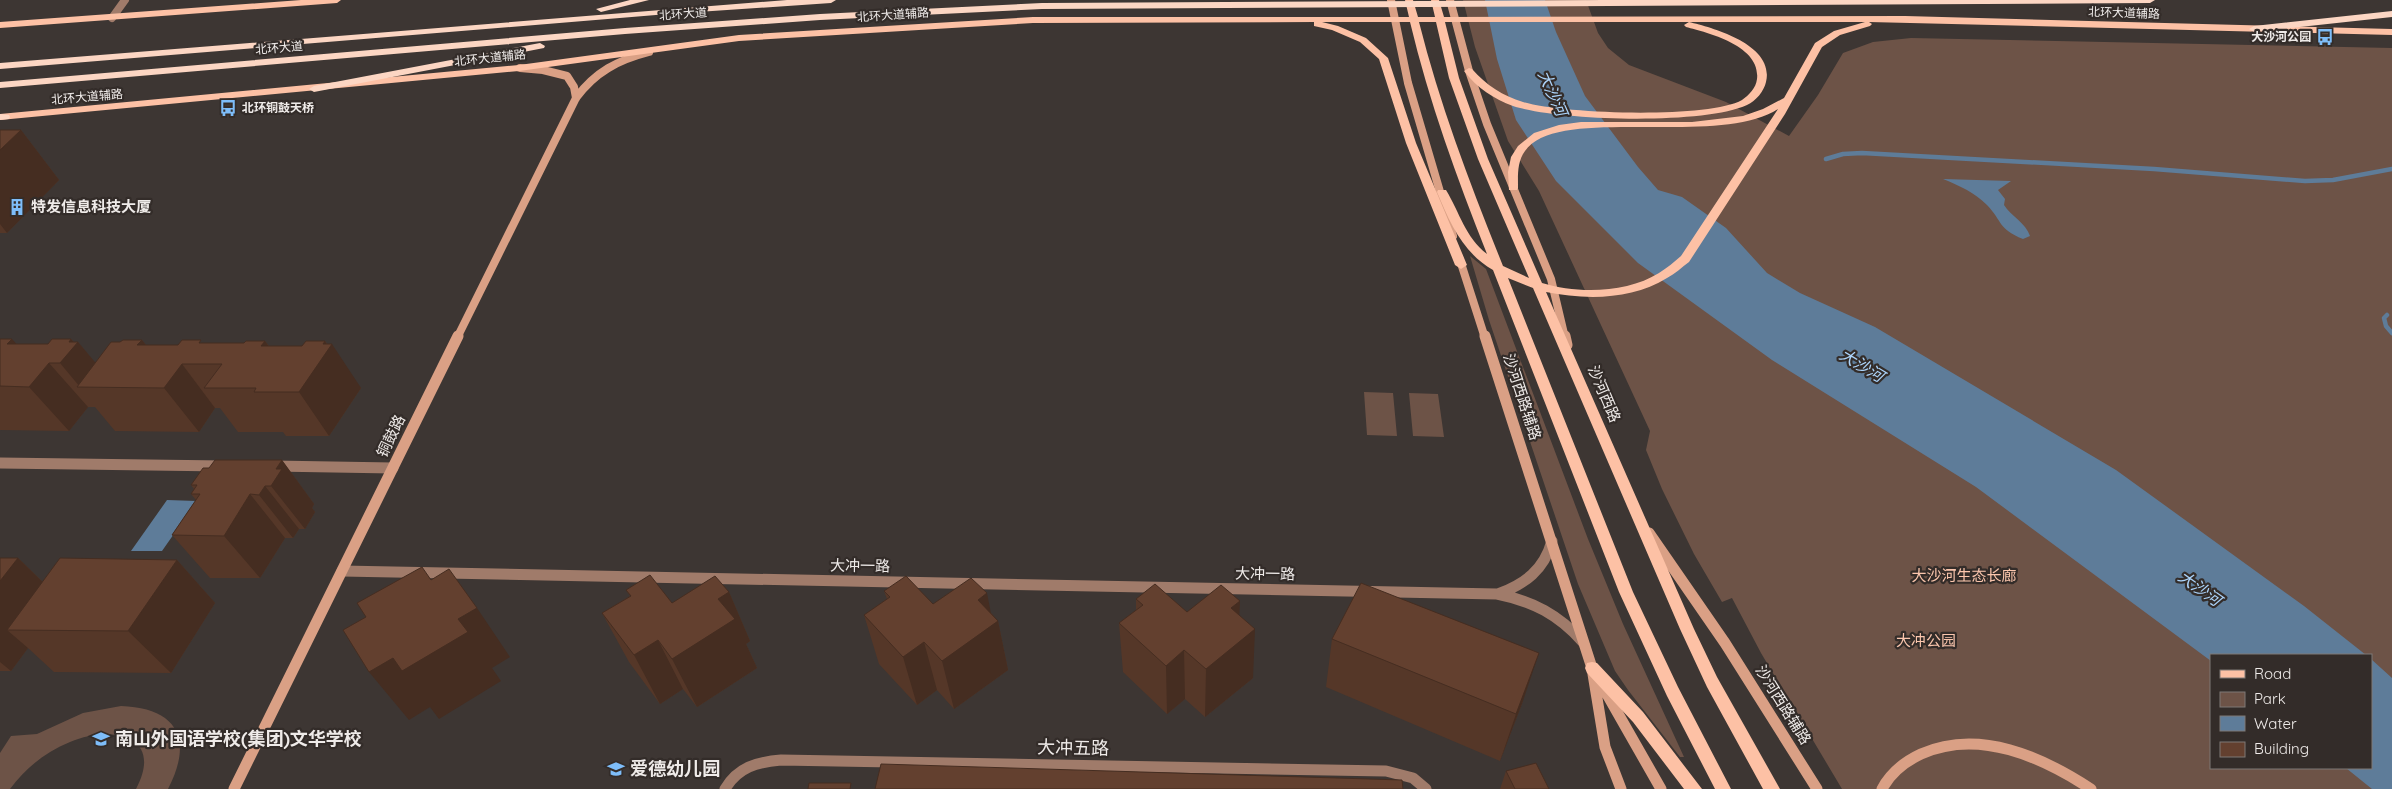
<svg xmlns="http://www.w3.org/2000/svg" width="2392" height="789" font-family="Quicksand,'Noto Sans SC',sans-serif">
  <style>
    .green { fill: #6d5347; fill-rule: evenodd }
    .water { fill: #5e7c99 }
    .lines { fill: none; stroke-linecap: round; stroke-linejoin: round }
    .stream { stroke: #5e7c99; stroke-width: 4.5 }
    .minor { stroke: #a07b6a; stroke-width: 11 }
    .tertiary { stroke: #a07b6a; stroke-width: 8 }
    .secondary-far1 { stroke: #daa085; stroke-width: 8 }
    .secondary { stroke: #daa085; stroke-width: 11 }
    .primary { fill: #fdc1a5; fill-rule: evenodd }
    .trunk { fill: #fcd6c3; fill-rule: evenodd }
    .wall { fill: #553728 }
    .shaded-wall { fill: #452d21 }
    .building { fill: #63402f; stroke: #452d21 }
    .labels { text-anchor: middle; stroke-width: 4.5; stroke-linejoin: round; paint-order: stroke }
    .far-street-label { font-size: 12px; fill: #efebe9; stroke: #332c29 }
    .far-poi-label { font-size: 12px; font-weight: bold; fill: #efebe9; stroke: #332c29; text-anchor: end }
    .poi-label { font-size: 15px; font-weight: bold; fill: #efebe9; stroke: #332c29; text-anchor: start }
    .street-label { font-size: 15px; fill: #efebe9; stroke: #332c29 }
    .park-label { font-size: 15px; fill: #fbc6ad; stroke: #332c29 }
    .water-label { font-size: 16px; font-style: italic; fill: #acd4fb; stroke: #332c29 }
    .near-poi-label { font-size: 18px; font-weight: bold; fill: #efebe9; stroke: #332c29; text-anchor: start }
    .near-street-label { font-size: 18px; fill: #efebe9; stroke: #332c29 }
  </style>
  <rect width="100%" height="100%" fill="#3d3633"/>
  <!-- green -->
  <path class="green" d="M1463 0H1586L1598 33 1608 48 1629 65 1726 102 1789 136 1818 95 1843 53 1873 42 1911 38 2392 48V789H1842L1761 653 1732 598 1722 602 1694 554 1662 489 1646 450 1650 431 1539 191 1508 141 1475 47ZM2211 655H2371V768H2211Z
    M1470 256 1486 269 1588 539 1623 624 1684 757H1680L1628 690 1615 671 1578 584 1489 320Z
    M1364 392 1393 393 1397 436 1367 435Z
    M1409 393 1438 394 1444 437 1413 436Z
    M121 706C177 708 194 739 168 789H136C165 734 110 725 70 742 45 752 26 768 10 789H0V753L11 736 37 734 83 713Z"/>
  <!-- water -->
  <path class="water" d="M1485 0H1545L1556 32 1585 96 1638 167 1658 190 1682 197 1726 228 1767 273 1800 293 1875 327 2116 470 2304 606 2366 655H2211V661L1976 487 1772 360 1638 263 1556 181 1516 120 1497 59Z
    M1943 179 2011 181 1998 190 2005 199 2004 205C2011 216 2026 223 2030 236L2023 239C1998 229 2003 222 1987 205 1974 192 1960 186 1943 179Z
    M167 500 197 501 162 551H131Z
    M2371 659 2392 678V789H2372L2346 768H2371Z"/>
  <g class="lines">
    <!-- stream -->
    <path class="stream" d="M1826 159 1843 154 1862 153 2154 169 2305 181 2333 180 2392 169
      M2387 315 2384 318 2386 326 2392 333"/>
    <!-- minor -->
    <path class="minor" d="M0 463 224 466
      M273 466 393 468
      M342 571 1497 594C1533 601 1559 615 1583 642
      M1498 594C1525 584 1544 570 1552 541
      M725 789C738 767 757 762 781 760L1386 771 1413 778 1426 789"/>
    <!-- tertiary -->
    <path class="tertiary" d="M112 18 125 0"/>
    <!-- secondary-far1 -->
    <path class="secondary-far1" d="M1391 0 1408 83 1453 236
      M1450 0 1469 71 1487 124 1551 279 1565 338
      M520 68 543 70 567 76 574 87 576 98
      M1459 257 1485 338
      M457 338 576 98C595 72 618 60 649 52"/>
    <!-- secondary -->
    <path class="secondary" d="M1485 336 1592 668 1661 789
      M1565 336 1567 345
      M1649 533 1725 643 1817 789
      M1593 674 1605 747 1621 789
      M234 789 458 336
      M1882 789C1891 772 1904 762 1921 754 1979 728 2042 757 2091 789"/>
    <!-- primary -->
    <path class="primary" d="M301 0H341L337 3 0 28V22Z
      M1405 0H1413L1418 17H1435L1431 0H1439L1444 17 1905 16 2392 29V35L1869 22 1872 24 1870 26 1840 35 1822 47 1785 114 1689 262C1682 267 1675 274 1667 278 1632 300 1586 300 1546 292L1694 629 1717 677 1780 789H1763L1707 687 1680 629 1533 288 1508 278 1633 592 1678 687 1731 789H1715L1667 696 1619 592 1493 270C1463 253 1450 223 1437 192L1438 190H1446C1460 213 1465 237 1487 254 1457 178 1429 102 1410 22H1322L1338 26 1366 38 1388 58 1416 143 1467 265 1461 269 1455 265 1406 143 1379 59 1360 42 1332 30 1314 26V22L1033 23 739 41 519 71 0 120V114L519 65 739 35 1033 17H1409ZM1419 22H1436L1449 78 1478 159 1529 278 1503 266C1471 186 1440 106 1419 22ZM1445 22H1865L1834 31 1815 43 1784 98 1763 109 1743 116 1692 122H1581L1559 125 1534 133 1518 146 1511 157 1508 172 1509 190H1517L1518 188C1518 175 1517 162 1525 151 1557 104 1717 148 1778 109L1681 256C1674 262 1667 268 1659 273 1627 293 1578 294 1542 283L1488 159 1459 78Z
      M1689 22C1714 28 1775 45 1766 82 1764 91 1756 101 1747 105 1704 125 1559 121 1513 106 1494 99 1477 88 1464 71L1469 68 1472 69C1486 85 1503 96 1523 102 1561 114 1708 119 1742 100 1749 95 1756 88 1757 79 1761 46 1709 33 1686 27L1684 25Z
      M1592 662 1597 663 1643 712 1702 789H1684L1633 722 1587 673 1585 668 1587 663Z"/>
    <!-- trunk -->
    <path class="trunk" d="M630 0H649L601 12 596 9Z
      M787 0H836L831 3 668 14 0 69V63Z
      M1604 0H2155L2150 3 1042 9 820 20 625 34 0 88V82L625 28 820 14 1042 3Z
      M2392 11V17L2254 32 2249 29 2254 26Z
      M540 43 545 46 544 48 314 92 309 89 314 86Z
      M0 114 9 115 10 117 9 119 0 120Z"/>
  </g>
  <!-- wall -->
  <path class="wall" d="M0 130H21L59 180 7 233H0Z
    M0 339 17 344H48L71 339 74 342H78L95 363 120 342 142 340 146 345H178L203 343H244L265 341 269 346H302L325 341 361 388 329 436H286L283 432H238L220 408H215L199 432 115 431 95 407H88L69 431 0 430Z
    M282 460 314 504 312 508 315 512 305 529H299L293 538H285L260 578H210L172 535 196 500 191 494 194 489 191 485 209 468Z
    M0 558H18L43 582 177 560 215 603 171 673 54 672 28 648 11 671H0Z
    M626 590 672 603 729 592 750 641 746 644 757 668 697 707 683 689 660 704 629 662 602 613 630 596Z
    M884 591 933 604 991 613 998 621 1008 670 954 709 937 690 917 705 879 664 864 615 887 599Z
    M1136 599 1187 612 1253 678 1205 717 1185 699 1167 714 1123 672 1119 623 1136 610Z
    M1332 639 1523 701 1500 761 1326 687Z
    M1506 771 1549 789H1500Z"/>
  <!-- shaded-wall -->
  <path class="shaded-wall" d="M21 130 59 180 7 233 0 224V150Z
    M12 339 42 372 49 363 88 407 69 431 29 387 7 344Z
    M71 339 76 345 78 342 115 386 80 387 60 363 69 342Z
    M142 340 171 378 182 364 215 408 199 432 164 388 137 345Z
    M265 341 296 385 261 346Z
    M325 341 329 349 332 344 361 388 329 436 299 392Z
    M282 460 314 504 312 508 315 512 305 529 271 486 276 469Z
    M265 486 299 529 293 538 259 495Z
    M250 494 285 538 260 578 224 536Z
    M18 558 62 601 7 630 28 648 11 671 0 662V581Z
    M177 560 215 603 171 673 128 631Z
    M729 592 750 641 746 644 757 668 697 707 672 659 718 599Z
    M987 593 993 624 998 621 1008 670 954 709 942 661 978 600Z
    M1240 601 1238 643 1255 629 1253 678 1205 717 1206 669 1231 608Z
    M477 608 510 657 492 668 501 681 439 719 430 707 409 720 369 672Z
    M658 640 683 689 660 704 634 655Z
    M924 642 937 690 917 705 903 657Z
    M1184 650 1185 699 1167 714 1166 666Z
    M1539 653 1523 701 1500 761 1516 714Z"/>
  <!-- building -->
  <path class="building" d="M0 130H21L0 150Z
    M0 339H12L7 344H48L52 339H71L69 342H78L60 363H49L29 387 0 386Z
    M123 340H142L137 345H178L182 340H201L199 343H244L246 341H265L261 346H302L306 341H325L323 344H332L299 392H254L256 388H204L222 364H182L164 388 77 387 111 342H120Z
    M215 460H282L276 469H282L271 486H265L259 495 250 494 224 536 172 535 200 494H191L197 485H191L203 468H209Z
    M0 558H18L0 581Z
    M60 558 177 560 128 631 7 630Z
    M422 567 431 580 449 569 477 608 458 619 468 632 402 671 393 658 369 672 343 630 366 617 357 603Z
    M650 575 672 603 715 576 729 592 718 599 735 619 672 659 658 640 634 655 602 613 631 596 626 590Z
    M906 576 933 604 971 578 987 593 978 600 998 621 942 661 924 642 903 657 864 615 890 597 884 591Z
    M1361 583 1539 653 1516 714 1332 639Z
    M1155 584 1187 612 1221 585 1240 601 1231 608 1255 629 1206 669 1184 650 1166 666 1119 623 1143 605 1136 599Z
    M1536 763 1549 789H1515L1506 771Z
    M881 764 1402 780 1403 789H875Z
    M809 783H851L850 789H808Z"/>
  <!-- icons -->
  <defs>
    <g id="bus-bare" transform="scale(1.35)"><path d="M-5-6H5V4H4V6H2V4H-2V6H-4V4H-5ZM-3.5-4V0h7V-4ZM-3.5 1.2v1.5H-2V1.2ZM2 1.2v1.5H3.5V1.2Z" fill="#7ebdf9" stroke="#332c29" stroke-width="2.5" paint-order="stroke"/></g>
    <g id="building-bare" transform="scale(1.35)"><path d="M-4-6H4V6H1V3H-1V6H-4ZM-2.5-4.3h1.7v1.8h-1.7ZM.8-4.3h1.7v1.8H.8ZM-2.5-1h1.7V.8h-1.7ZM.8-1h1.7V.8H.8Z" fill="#7ebdf9" stroke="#332c29" stroke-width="2.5" paint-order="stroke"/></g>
    <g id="school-bare" transform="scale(1.35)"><path d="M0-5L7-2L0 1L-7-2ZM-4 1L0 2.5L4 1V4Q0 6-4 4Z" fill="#7ebdf9" stroke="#332c29" stroke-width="2.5" paint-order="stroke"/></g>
  </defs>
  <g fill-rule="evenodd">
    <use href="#bus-bare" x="2325" y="37"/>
    <use href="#bus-bare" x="228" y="108"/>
    <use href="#building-bare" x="17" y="207"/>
    <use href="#school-bare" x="101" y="739"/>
    <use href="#school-bare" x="616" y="769"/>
  </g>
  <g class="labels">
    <!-- far-street labels -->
    <g class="far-street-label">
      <text transform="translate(2124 13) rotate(2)" y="4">北环大道辅路</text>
      <text transform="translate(683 14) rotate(-4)" y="4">北环大道</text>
      <text transform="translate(893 15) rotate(-4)" y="4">北环大道辅路</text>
      <text transform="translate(279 48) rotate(-5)" y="4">北环大道</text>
      <text transform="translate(490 58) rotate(-6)" y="4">北环大道辅路</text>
      <text transform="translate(87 97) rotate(-5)" y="4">北环大道辅路</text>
    </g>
    <!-- far-poi labels -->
    <g class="far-poi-label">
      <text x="2311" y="41">大沙河公园</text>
      <text x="242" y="112" text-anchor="start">北环铜鼓天桥</text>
    </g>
    <!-- poi labels -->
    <g class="poi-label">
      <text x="31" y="212">特发信息科技大厦</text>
    </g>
    <!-- street labels -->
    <g class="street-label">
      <text transform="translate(1604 394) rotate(67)" y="5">沙河西路</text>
      <text transform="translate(1522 397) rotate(72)" y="5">沙河西路辅路</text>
      <text transform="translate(391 436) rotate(-64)" y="5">铜鼓路</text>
      <text transform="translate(860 566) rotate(1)" y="5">大冲一路</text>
      <text transform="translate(1265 574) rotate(1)" y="5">大冲一路</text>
      <text transform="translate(1783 705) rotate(58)" y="5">沙河西路辅路</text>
    </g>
    <!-- park labels -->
    <g class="park-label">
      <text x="1964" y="581">大沙河生态长廊</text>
      <text x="1926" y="646">大冲公园</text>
    </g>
    <!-- water labels -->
    <g class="water-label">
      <text transform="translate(1553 93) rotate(66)" y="6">大沙河</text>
      <text transform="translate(1862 365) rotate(31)" y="6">大沙河</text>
      <text transform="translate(2200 588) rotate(35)" y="6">大沙河</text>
    </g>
    <!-- near-poi labels -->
    <g class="near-poi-label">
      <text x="115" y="745">南山外国语学校(集团)文华学校</text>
      <text x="630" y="775">爱德幼儿园</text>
    </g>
    <!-- near-street labels -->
    <g class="near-street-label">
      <text transform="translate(1073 748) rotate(1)" y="6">大冲五路</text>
    </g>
  </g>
  <!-- legend -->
  <rect x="2210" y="654" width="162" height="115" fill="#332c29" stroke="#7e7876"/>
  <rect x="2220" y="670" width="25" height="8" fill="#fdc1a5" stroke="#7e7876"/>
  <text x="2254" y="679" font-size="15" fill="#efebe9">Road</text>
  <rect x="2220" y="692" width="25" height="15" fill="#6d5347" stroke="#7e7876"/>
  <text x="2254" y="704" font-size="15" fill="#efebe9">Park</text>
  <rect x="2220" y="716" width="25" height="15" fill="#5e7c99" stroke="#7e7876"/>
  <text x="2254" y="729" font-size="15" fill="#efebe9">Water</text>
  <rect x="2220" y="742" width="25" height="15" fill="#63402f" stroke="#7e7876"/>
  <text x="2254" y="754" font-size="15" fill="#efebe9">Building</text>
</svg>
